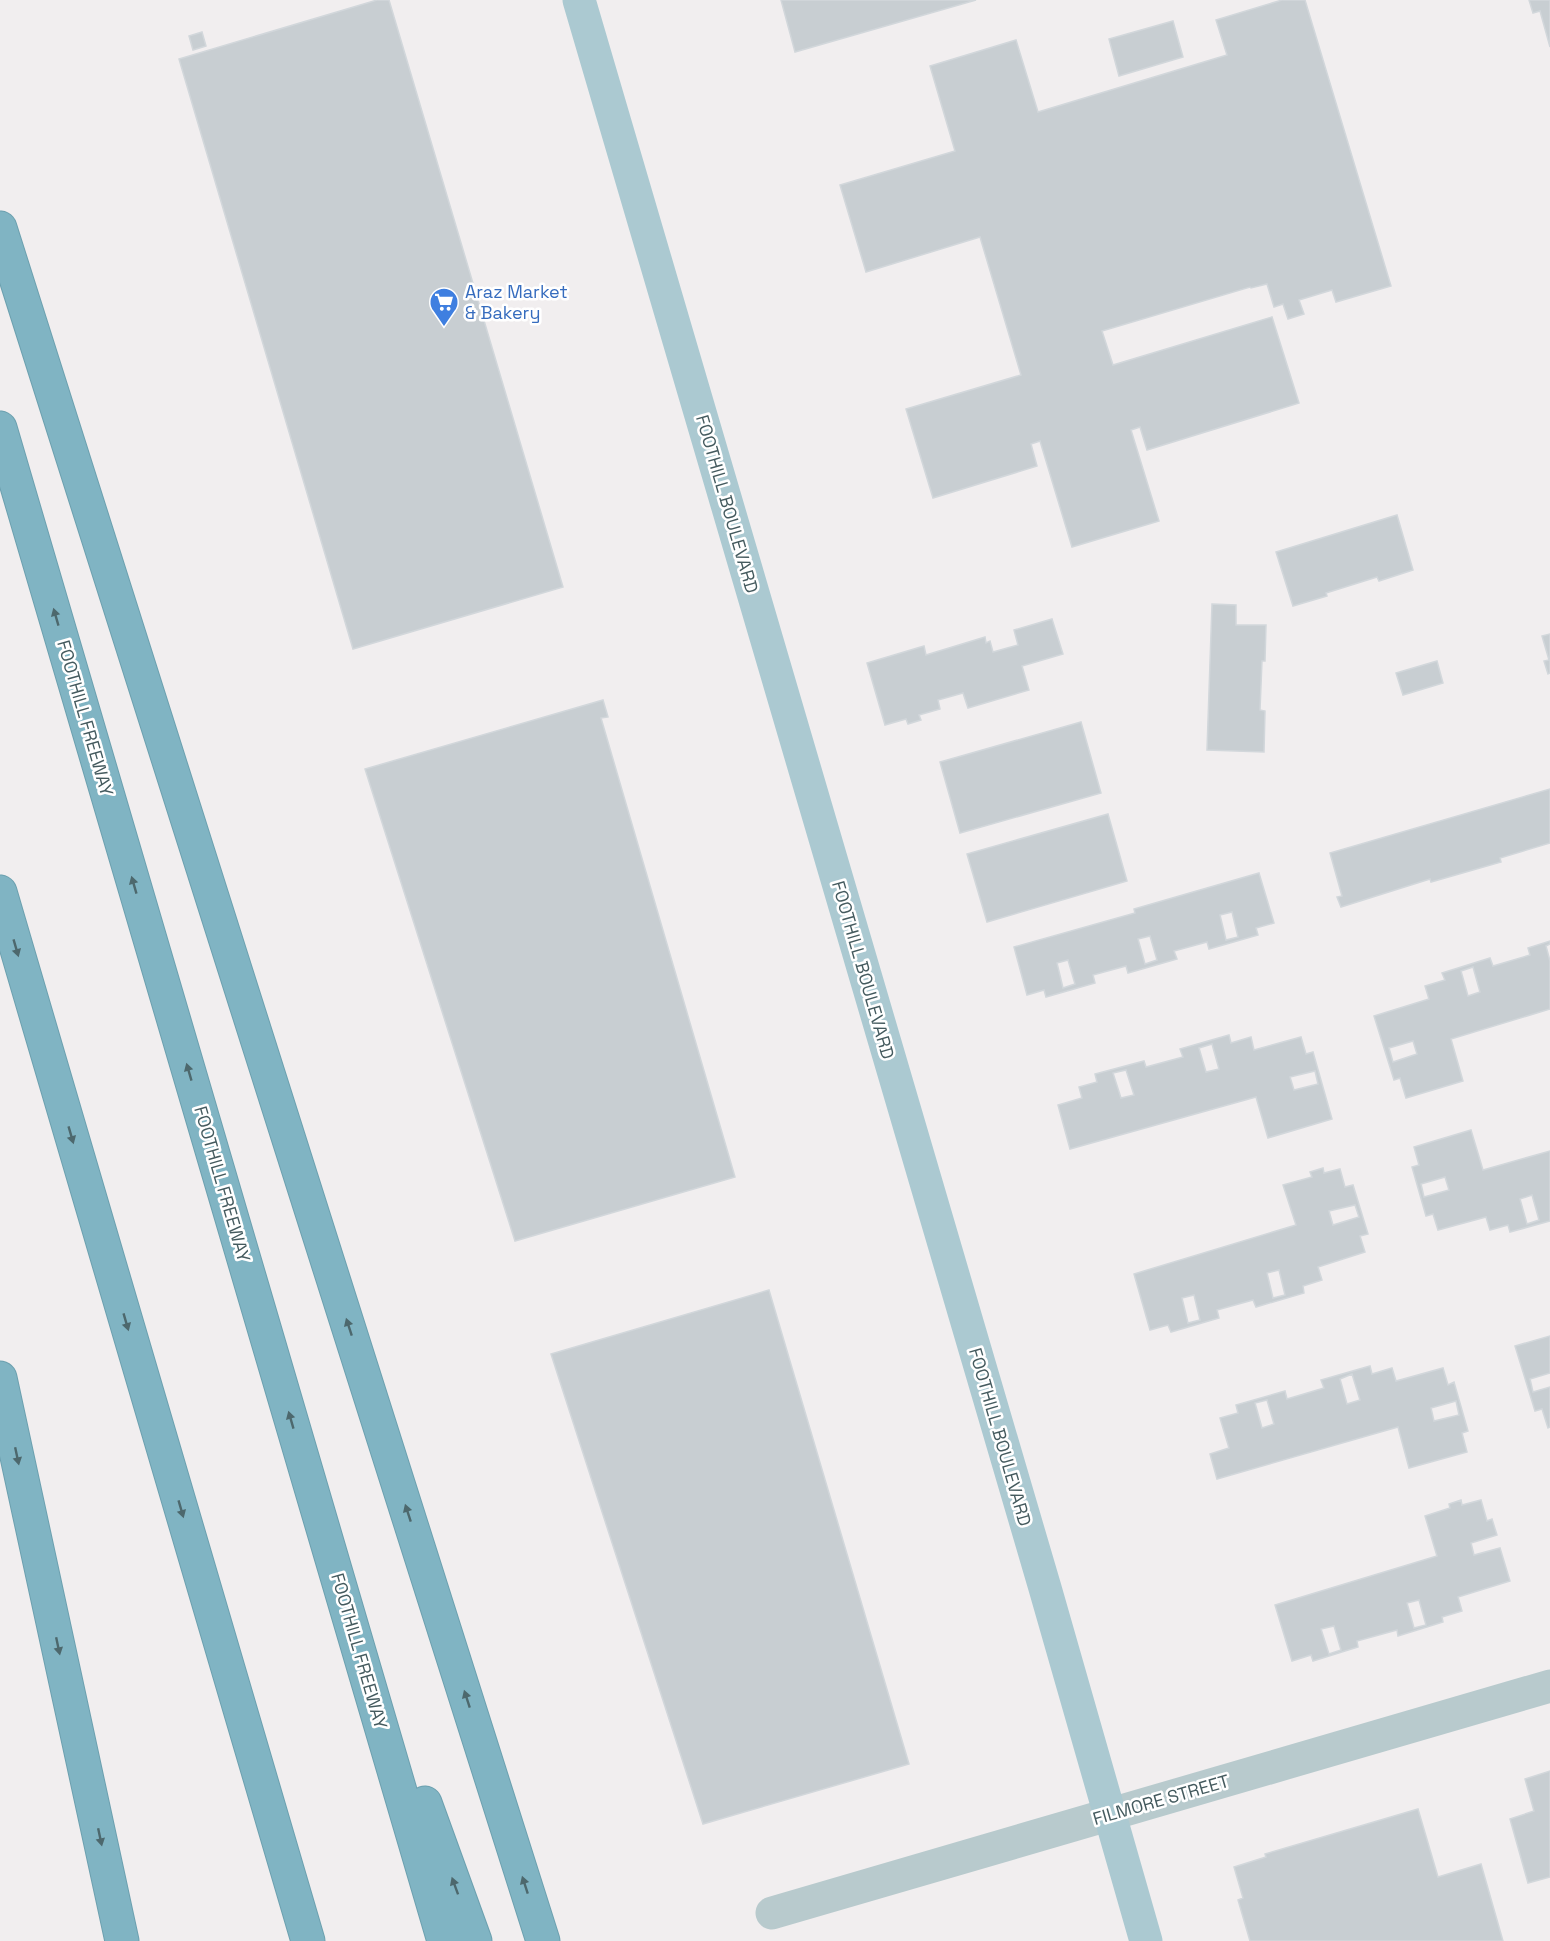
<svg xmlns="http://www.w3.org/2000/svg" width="1550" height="1941" font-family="'Space Grotesk',sans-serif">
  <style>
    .building { fill: #c8ced2; stroke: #d2d7db; stroke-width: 1.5; fill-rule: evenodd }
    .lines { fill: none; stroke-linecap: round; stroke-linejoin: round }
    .motorway-casing { stroke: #6ca0af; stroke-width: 35 }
    .minor { stroke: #b8cacd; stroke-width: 33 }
    .primary { stroke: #abc9d1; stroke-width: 33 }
    .motorway { stroke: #80b4c3; stroke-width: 33 }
    .oneway { fill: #4d686d }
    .labels { text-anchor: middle; stroke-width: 5; stroke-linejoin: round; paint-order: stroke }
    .shop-label { font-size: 18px; fill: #366cbe; stroke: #fff; text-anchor: start }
    .street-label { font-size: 18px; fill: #445a5e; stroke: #fff }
  </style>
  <rect width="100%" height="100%" fill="#f1eeef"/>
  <!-- building -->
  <path class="building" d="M377 0H389L563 587 353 649 179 59Z
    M781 0H976L795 52Z
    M1282 0H1305L1391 286 1336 302 1332 290 1299 300 1304 314 1288 319 1283 304 1274 307 1267 284 1251 288 1250 287 1102 331 1113 365 1272 317 1299 403 1147 450 1140 427 1131 430 1159 521 1072 547 1040 441 1031 444 1037 466 933 498 906 409 1021 375 980 237 866 272 840 185 955 151 930 66 1016 40 1038 112 1227 55 1216 20Z
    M1529 0H1550V47L1540 11 1533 13Z
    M1173 21 1183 57 1119 76 1109 39Z
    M202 32 206 46 193 50 189 36Z
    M1397 515 1413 570 1379 581 1377 577 1326 593 1327 596 1293 606 1276 552Z
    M1212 604 1236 605V625H1266L1265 661H1262L1260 710 1265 711 1264 752 1207 750Z
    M1052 619 1063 654 1022 666 1029 690 968 708 963 693 938 700 940 709 919 715 921 720 908 724 906 719 885 725 867 663 924 646 926 655 985 637 986 643 990 641 993 652 1018 645 1014 630Z
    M1550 634V673L1548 674 1544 661 1549 660 1542 636Z
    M1437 661 1443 683 1403 695 1396 673Z
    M603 700 608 717 601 718 735 1177 515 1241 365 769Z
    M1081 722 1101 793 960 833 940 762Z
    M1550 789V843L1500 858 1501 862 1431 882 1430 879 1341 907 1337 897 1342 896 1330 853Z
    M1108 814 1127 881 987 922 967 854Z
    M1259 873 1274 923 1256 928 1258 935 1209 949 1207 942 1174 951 1177 959 1128 973 1126 966 1093 975 1095 983 1046 997 1044 990 1027 995 1014 947 1135 913 1134 909ZM1232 912 1238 937 1226 940 1220 915ZM1150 936 1157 960 1145 964 1138 939ZM1068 960 1075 984 1063 988 1057 963Z
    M1550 941V944L1546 946 1550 961V1009L1451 1039 1463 1081 1406 1098 1400 1078 1394 1080 1374 1016 1429 999 1425 986 1445 980 1442 973 1490 958 1493 966 1530 955 1528 948ZM1473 967 1480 992 1468 996 1461 971ZM1413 1041 1417 1054 1393 1062 1389 1048Z
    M1229 1035 1231 1043 1251 1037 1254 1050 1301 1037 1306 1054 1313 1052 1332 1119 1268 1138 1256 1097 1070 1149 1058 1105 1082 1098 1079 1087 1097 1082 1095 1074 1144 1061 1146 1067 1183 1057 1180 1049ZM1212 1044 1219 1069 1206 1072 1199 1048ZM1126 1070 1134 1095 1121 1098 1113 1073ZM1315 1071 1318 1084 1294 1090 1290 1077Z
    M1471 1130 1483 1170 1550 1151V1221L1510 1232 1508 1225 1490 1230 1486 1217 1438 1230 1433 1214 1426 1216 1412 1167 1419 1165 1414 1147ZM1445 1177 1449 1190 1424 1197 1421 1184ZM1532 1195 1539 1220 1527 1224 1520 1199Z
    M1323 1168 1324 1173 1340 1169 1345 1187 1353 1185 1368 1234 1360 1236 1365 1252 1318 1267 1322 1280 1303 1286 1304 1293 1256 1307 1253 1300 1217 1310 1219 1318 1171 1332 1168 1325 1150 1330 1134 1274 1296 1225 1283 1185 1312 1177 1310 1172ZM1355 1205 1359 1217 1333 1225 1329 1211ZM1279 1270 1285 1295 1273 1298 1267 1273ZM1194 1295 1200 1320 1188 1323 1182 1298Z
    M769 1290 909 1764 703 1824 551 1354Z
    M1550 1336V1373L1530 1379 1533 1392 1550 1387V1427L1548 1428 1542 1409 1535 1411 1515 1346Z
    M1370 1366 1372 1374 1392 1368 1396 1381 1443 1368 1448 1385 1454 1382 1468 1431 1462 1433 1467 1452 1409 1468 1398 1427 1217 1479 1210 1454 1229 1448 1220 1418 1238 1413 1236 1405 1285 1391 1287 1399 1324 1388 1321 1380ZM1352 1374 1360 1400 1347 1404 1340 1379ZM1267 1400 1274 1424 1262 1428 1255 1403ZM1456 1401 1459 1415 1434 1421 1431 1408Z
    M1461 1500 1462 1505 1481 1500 1487 1521 1492 1519 1497 1535 1471 1543 1474 1555 1500 1548 1510 1581 1458 1597 1462 1611 1442 1617 1443 1622 1398 1636 1397 1630 1357 1641 1358 1647 1313 1661 1311 1655 1292 1661 1275 1605 1437 1556 1425 1516 1450 1508 1449 1504ZM1419 1600 1426 1625 1414 1628 1407 1603ZM1334 1626 1341 1650 1329 1654 1321 1629Z
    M1550 1771V1877L1528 1883 1510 1819 1534 1811 1525 1779Z
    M1418 1809 1438 1877 1481 1864 1503 1941H1250L1238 1900 1243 1898 1234 1867 1266 1857 1265 1854Z"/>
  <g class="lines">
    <!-- motorway casing -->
    <g class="motorway-casing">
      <path id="motorway" d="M0 228 543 1941
        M0 428 444 1941
        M0 892 308 1941
        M0 1378 122 1941
        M425 1803 475 1941"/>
    </g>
    <!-- minor -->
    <path class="minor" d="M772 1913 1550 1686"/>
    <!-- primary -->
    <path class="primary" d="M579 0 1045 1588 1146 1941"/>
    <!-- motorway -->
    <use href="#motorway" class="motorway"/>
  </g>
  <!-- one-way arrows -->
  <defs><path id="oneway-solid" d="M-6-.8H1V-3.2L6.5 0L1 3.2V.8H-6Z" transform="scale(1.5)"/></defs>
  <g class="oneway">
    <use href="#oneway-solid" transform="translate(56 617) rotate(-106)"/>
    <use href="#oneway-solid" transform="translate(134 885) rotate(-106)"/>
    <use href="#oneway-solid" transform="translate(16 948) rotate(74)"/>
    <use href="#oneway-solid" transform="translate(189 1072) rotate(-106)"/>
    <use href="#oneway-solid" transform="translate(71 1135) rotate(74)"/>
    <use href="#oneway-solid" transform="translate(126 1322) rotate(74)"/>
    <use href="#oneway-solid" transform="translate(349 1327) rotate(-108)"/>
    <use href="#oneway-solid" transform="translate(291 1420) rotate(-106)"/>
    <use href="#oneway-solid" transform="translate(17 1456) rotate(78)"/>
    <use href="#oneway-solid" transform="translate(181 1509) rotate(74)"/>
    <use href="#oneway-solid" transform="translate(408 1513) rotate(-108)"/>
    <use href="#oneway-solid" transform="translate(58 1646) rotate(78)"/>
    <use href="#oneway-solid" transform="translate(467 1699) rotate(-108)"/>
    <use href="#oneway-solid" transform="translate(100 1837) rotate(78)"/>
    <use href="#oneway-solid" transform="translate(525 1885) rotate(-108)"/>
    <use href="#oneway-solid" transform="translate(455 1886) rotate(-110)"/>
  </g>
  <!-- icons -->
  <defs>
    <g id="supermarket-pin" transform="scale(1.5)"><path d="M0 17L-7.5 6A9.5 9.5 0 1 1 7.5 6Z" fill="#3f7fe0" stroke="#fff"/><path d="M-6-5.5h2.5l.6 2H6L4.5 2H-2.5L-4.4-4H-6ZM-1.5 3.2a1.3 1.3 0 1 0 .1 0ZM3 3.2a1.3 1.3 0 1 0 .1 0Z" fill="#fff"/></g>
  </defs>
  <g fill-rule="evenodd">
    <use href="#supermarket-pin" x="444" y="302"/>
  </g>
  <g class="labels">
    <!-- shop labels -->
    <g class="shop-label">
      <text x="465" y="298">Araz Market<tspan x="465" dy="21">&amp; Bakery</tspan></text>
    </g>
    <!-- street labels -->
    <g class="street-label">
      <text transform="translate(727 504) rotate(74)" y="6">FOOTHILL BOULEVARD</text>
      <text transform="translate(85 718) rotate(74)" y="6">FOOTHILL FREEWAY</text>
      <text transform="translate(863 970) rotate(74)" y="6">FOOTHILL BOULEVARD</text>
      <text transform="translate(222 1184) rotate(74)" y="6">FOOTHILL FREEWAY</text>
      <text transform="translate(1000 1437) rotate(74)" y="6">FOOTHILL BOULEVARD</text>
      <text transform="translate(359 1651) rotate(74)" y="6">FOOTHILL FREEWAY</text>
      <text transform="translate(1161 1800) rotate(-16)" y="6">FILMORE STREET</text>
    </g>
  </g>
</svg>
